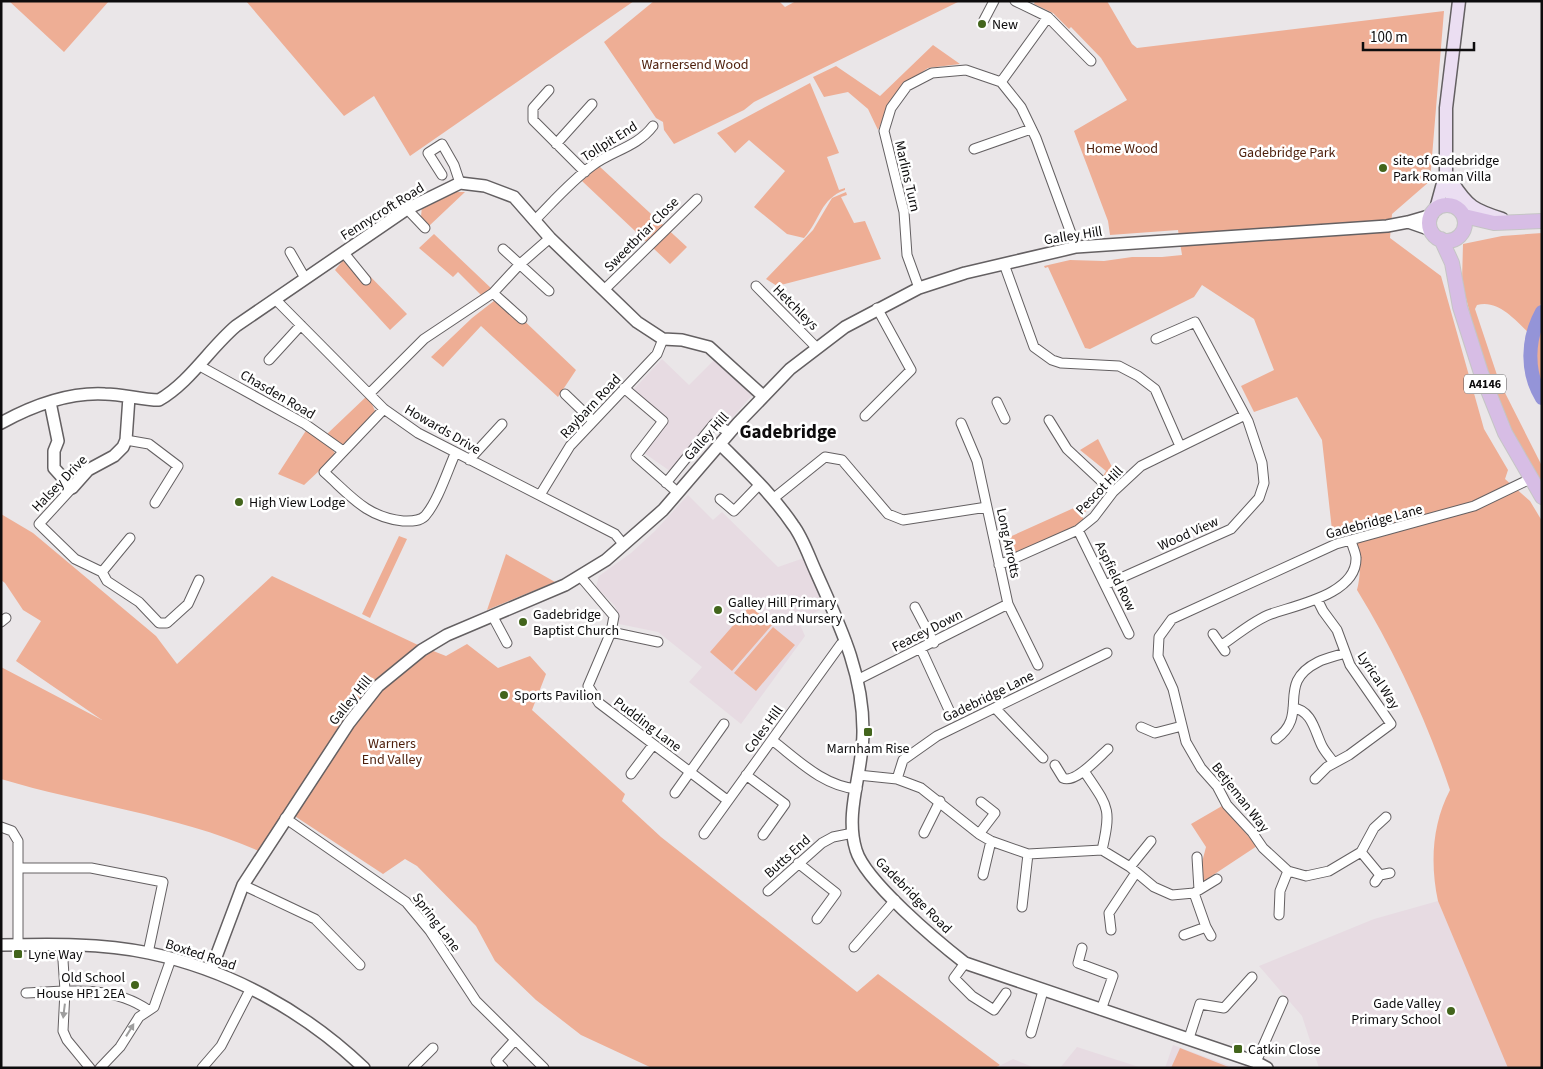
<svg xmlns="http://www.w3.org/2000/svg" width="1543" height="1069" font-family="'Source Sans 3',sans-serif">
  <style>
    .built { fill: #e7dbe2 }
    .green { fill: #eeae95 }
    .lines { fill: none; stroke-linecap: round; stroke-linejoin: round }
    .river { stroke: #9494d8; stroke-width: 14 }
    .minor-casing { stroke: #646062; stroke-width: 11 }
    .tertiary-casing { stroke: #646062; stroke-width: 14 }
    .secondary-casing { stroke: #646062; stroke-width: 15 }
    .primary-casing { stroke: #c5c5c5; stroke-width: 16 }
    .minor { stroke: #fff; stroke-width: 9 }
    .tertiary { stroke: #fff; stroke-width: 11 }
    .secondary { stroke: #ebdef2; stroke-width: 12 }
    .primary { stroke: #d7bde5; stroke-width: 14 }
    .oneway { fill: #9e9e9e }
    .poi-dot { fill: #43651c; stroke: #fff; stroke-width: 2 }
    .labels { text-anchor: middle; stroke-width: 5; stroke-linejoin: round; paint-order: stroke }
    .shield { fill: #fff; stroke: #565556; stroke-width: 1 }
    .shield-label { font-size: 12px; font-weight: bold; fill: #0d0c0d }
    .poi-label { font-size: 14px; fill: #0d0c0d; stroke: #fff; text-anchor: start }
    .park-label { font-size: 14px; fill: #4c1d09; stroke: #fff }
    .street-label { font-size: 14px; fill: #0d0c0d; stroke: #fff }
    .district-label { font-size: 19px; font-weight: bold; fill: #0d0c0d; stroke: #fff }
  </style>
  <rect width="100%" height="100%" fill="#eae6e8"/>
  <!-- built -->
  <path class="built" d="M717 357 754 393 719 433 710 425 670 471 644 453 668 421 634 389 662 359 689 385Z
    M688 495 713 520 722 512 778 567 804 558 825 608 798 620 805 636 741 724 689 682 702 667 658 632 619 624V617L615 606 596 587 599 576 631 553 655 531Z
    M1438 901 1509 1068H1319L1302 1016 1259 966 1374 919Z
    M1173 1045 1236 1068H1165Z
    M1077 1047 1142 1068H1060Z
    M1013 1059 1035 1068H995Z"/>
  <!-- green -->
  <path class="green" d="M9 1H109L64 52Z
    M246 1H634L410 156 374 96 344 116Z
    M654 1H779L785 7 796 1H960L754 102 744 110 674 144 664 130 663 122 656 118 604 42Z
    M1035 1H1107L1132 44 1137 48 1444 11 1430 181 1392 214 1390 238 1441 276 1484 429 1508 470 1505 479 1530 501 1542 521V1068H1508L1438 901C1430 864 1432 824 1450 790 1427 721 1395 652 1357 590 1361 574 1361 558 1355 542L1368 535 1362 520 1333 539 1322 440 1297 397 1254 412 1241 386 1274 370 1254 319 1202 285 1194 297 1090 349 1085 348 1048 267 1045 268 1044 266 1070 260 1104 261 1132 257H1162L1182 255 1178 230 1110 235 1108 221 1074 131 1127 100 1101 58 1071 27 1069 29 1053 13 1034 4Z
    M933 45 960 64 928 68 902 86 893 97 878 130 868 109 848 92 824 97 813 77 836 66 880 96Z
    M810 83 839 153 827 157 839 190 845 188V190C820 199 821 219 804 238L787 234 754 207 785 171 749 140 735 153 717 133Z
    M599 166 687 247 670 264 582 181Z
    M454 192H465L429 226 421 217 422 206Z
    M846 192 847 195 841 197 854 223 865 221 881 259 777 286 766 279 813 230 832 198Z
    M1542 233V301L1529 333C1515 320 1498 299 1477 305L1475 309 1499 381 1542 466V489L1500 408 1473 326 1462 282 1463 244 1502 236Z
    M434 234 493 290 483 297 458 272 453 277 419 248Z
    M350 252 359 265 407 314 390 330 335 270Z
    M499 297 576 370 558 397 481 326 443 367 431 357 472 318Z
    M1542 323V394C1532 372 1532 346 1542 323Z
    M368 395 375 411 343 447 327 434Z
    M307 429 330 446 336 455 304 485 278 474Z
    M1098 439 1115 473 1108 481 1103 476 1106 471 1080 450Z
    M1096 498 1097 500 1082 515 1084 521 1068 532 1014 557 1005 539Z
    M1 514 33 533 156 636 177 664 272 576 418 645 446 656 467 644 498 668 530 656 546 674 532 710 625 794 622 801 661 837 857 992 878 974 1000 1065 995 1068H652L581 1035 536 1000 495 961 476 926 417 866 405 859 383 874 287 811 261 852C179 815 87 805 1 779V667L102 720 16 661 41 621 23 610 5 583 1 580Z
    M399 536 407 539 370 618 362 614Z
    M506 554 555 582 487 610Z
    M750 606 772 625 732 671 710 652Z
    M773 627 795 645 756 691 734 673Z
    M1222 806 1257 846 1201 883 1200 870 1206 847 1191 824Z
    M1180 1048 1231 1068H1171Z"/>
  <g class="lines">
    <!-- river -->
    <path class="river" d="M1542 312C1527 339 1526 372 1542 398"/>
    <!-- minor casing -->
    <g class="minor-casing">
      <path id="minor" d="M1015 1 1048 17 1091 61
        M984 20 994 1
        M1001 82 1048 17
        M549 90 533 108V120L585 172
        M556 144 592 104
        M974 149 1031 129
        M442 175 428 153 442 144 454 165 460 183
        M407 209 425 228
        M534 221C553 202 571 181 593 165 614 150 637 147 653 126
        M503 249 549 291
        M290 252 305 278
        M344 253 366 280
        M1004 264 1034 347 1052 360 1061 363 1119 366 1138 376 1155 389 1180 446
        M756 286 816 347
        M919 288 907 255 904 212 884 131 891 108 907 86 932 73 966 70 1001 82 1021 107 1036 138 1076 247
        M605 289 697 199
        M493 293 522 319
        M275 299 384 409 418 433 615 534 624 545
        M269 360 301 325
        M198 365 305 424 343 451
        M624 388 663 421 636 456 676 491
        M370 393 424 339 493 293 519 265 550 238
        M565 394 592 420
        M997 402 1005 419
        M384 409 324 472C351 496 366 517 403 521 410 521 419 522 425 516 438 501 447 472 455 454
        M865 416 911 370 877 308
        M1049 420 1067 449 1113 492
        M961 423 977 461 1008 604 1038 665
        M126 440 149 444 178 466 155 503
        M469 460 502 424
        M666 483 714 424 730 432
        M72 488 39 524 75 559 102 572 107 581 139 602 159 623H167L188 604 199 580
        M540 495 570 446 657 354 663 339
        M774 498 825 457 842 460 888 514 903 520 987 507
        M720 499 734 511 760 484
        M1078 530 1129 634
        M999 565 1078 530 1094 517 1113 492 1141 466 1243 416
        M102 572 130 538
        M580 576 614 616 611 632 588 686 599 703 727 800
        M1105 585 1231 529 1259 498 1264 483 1262 463 1248 421 1195 322 1156 339
        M915 607 934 643
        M492 615 507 643
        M1 622 6 618
        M611 632 658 642
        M1213 634 1225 651
        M1222 645C1237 635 1254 620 1271 614 1296 605 1357 594 1356 558 1356 553 1352 546 1351 540
        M921 649 949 710
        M859 679 1008 604
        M995 708 1043 758
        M1293 708C1312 710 1315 732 1322 746 1325 752 1330 757 1334 763
        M1141 727 1155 733 1182 726
        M1276 739C1311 714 1274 684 1318 662 1326 658 1336 656 1345 653
        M772 740C798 760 823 786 857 789
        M1055 765 1063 778C1075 784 1099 757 1108 749
        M1084 771C1108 807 1112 807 1102 850
        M631 774 653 745
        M746 775 785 804 763 835
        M858 775 897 779 921 788 979 834 991 841 1028 854 1102 850 1130 867 1154 887 1172 895 1194 893 1217 879
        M897 779 903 760 937 736 1107 653
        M1315 779 1327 767 1349 755 1391 724 1350 665 1337 630 1323 611 1317 599
        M675 793 724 724
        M1386 817 1374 828 1361 852 1329 871 1306 876 1288 871 1263 848 1252 832 1227 805 1217 786 1201 768 1186 742 1173 689 1158 656 1159 637 1172 619 1336 544 1474 506 1530 479
        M285 818 406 902 430 931 476 1001 544 1068
        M1 827 12 831 18 841V944
        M924 833 940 801
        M704 834 841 644 846 641
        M979 834 995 813 981 802
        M1361 852 1380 875
        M1197 857 1199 890
        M798 863 836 893 817 919
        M1130 867 1151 841
        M19 868H91L163 882 148 953
        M983 875 991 841
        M1375 882 1380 875 1390 873
        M243 885 315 919 360 965
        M768 891 822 843 833 837 853 833
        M1022 907 1028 854
        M1279 915 1280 891 1288 871
        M1206 927 1211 936
        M1111 930 1109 913 1135 874
        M1184 935 1206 927 1194 893
        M62 945 65 991 63 1031 67 1040 90 1068
        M854 947 895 900
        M1082 948 1078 963 1113 976 1101 1010
        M965 963 954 978 972 996 994 1010 1006 993
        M26 993C67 991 113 985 148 1010
        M1031 1033 1043 991
        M1189 1038 1200 1004 1224 1008 1252 977
        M1256 1062 1283 1001
        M100 1068 120 1047 139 1017 154 1007 171 959
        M202 1068 221 1046 251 988
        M413 1068 433 1048
        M503 1068 496 1061 514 1041"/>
    </g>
    <!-- tertiary casing -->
    <g class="tertiary-casing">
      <path id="tertiary" d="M1408 222 1431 230
        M50 402 58 441 54 451V468L72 488 88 470 114 456 123 447 126 440 129 397
        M1 423C32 406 69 392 105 394 123 394 141 400 159 400 190 382 209 349 236 326L407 209 460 183 485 186 514 197 550 238 637 322 663 339 682 340 709 347 763 396
        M720 444C746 470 772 494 793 525 803 538 809 557 816 572 839 624 863 672 863 730 864 769 844 812 856 850 865 881 938 942 965 963L1256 1062 1267 1068
        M1 945C50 944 101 943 149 953 230 970 304 1011 364 1068
        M211 970 243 885 349 723 378 686 422 650 447 635 565 585 606 560 663 510 738 423 790 369 845 327 919 288 965 273 1076 247 1387 226 1408 222 1432 215"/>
    </g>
    <!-- secondary casing -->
    <g class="secondary-casing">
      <path id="secondary" d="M1452 182C1468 207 1474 210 1502 219
        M1454 206 1446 174V108L1459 1
        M1436 209 1445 176"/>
    </g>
    <!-- primary casing -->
    <g class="primary-casing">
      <path id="primary" d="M1429 223a18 18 0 1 1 36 0a18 18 0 1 1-36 0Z
        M1464 216 1494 223 1542 221
        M1441 239 1452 263 1460 307 1481 373 1505 433 1542 497"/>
    </g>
    <!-- minor -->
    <use href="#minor" class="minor"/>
    <!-- tertiary -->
    <use href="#tertiary" class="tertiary"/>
    <!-- secondary -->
    <use href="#secondary" class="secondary"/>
    <!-- primary -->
    <use href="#primary" class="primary"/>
  </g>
  <!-- one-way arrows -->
  <defs><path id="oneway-solid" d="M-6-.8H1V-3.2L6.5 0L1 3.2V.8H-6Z" transform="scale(1.25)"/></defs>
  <g class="oneway">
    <use href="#oneway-solid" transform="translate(64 1011) rotate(97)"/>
    <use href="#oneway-solid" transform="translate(130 1030) rotate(-58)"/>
  </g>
  <!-- markers -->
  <g class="poi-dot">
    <circle cx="982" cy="24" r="5"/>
    <circle cx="1383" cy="168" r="5"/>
    <circle cx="239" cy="502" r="5"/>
    <circle cx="718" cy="610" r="5"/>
    <circle cx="523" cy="622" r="5"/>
    <circle cx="504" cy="695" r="5"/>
    <rect x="863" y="727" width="10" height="10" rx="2.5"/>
    <rect x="13" y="949" width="10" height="10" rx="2.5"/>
    <circle cx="135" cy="985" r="5"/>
    <circle cx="1451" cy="1011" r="5"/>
    <rect x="1233" y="1044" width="10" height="10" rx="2.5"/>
  </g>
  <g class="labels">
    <!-- shield labels -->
    <rect class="shield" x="1464" y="374.5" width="42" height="19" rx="4"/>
    <g class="shield-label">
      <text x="1485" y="388">A4146</text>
    </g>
    <!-- poi labels -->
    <g class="poi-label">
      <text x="992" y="29">New</text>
      <text x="1393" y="165">site of Gadebridge<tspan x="1393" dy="16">Park Roman Villa</tspan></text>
      <text x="249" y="507">High View Lodge</text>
      <text x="728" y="607">Galley Hill Primary<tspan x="728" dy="16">School and Nursery</tspan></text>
      <text x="533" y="619">Gadebridge<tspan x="533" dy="16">Baptist Church</tspan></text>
      <text x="514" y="700">Sports Pavilion</text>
      <text x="868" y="753" text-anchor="middle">Marnham Rise</text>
      <text x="28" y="959">Lyne Way</text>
      <text x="125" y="982" text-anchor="end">Old School<tspan x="125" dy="16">House HP1 2EA</tspan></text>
      <text x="1441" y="1008" text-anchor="end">Gade Valley<tspan x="1441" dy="16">Primary School</tspan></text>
      <text x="1248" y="1054">Catkin Close</text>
    </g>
    <!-- park labels -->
    <g class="park-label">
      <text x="695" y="69">Warnersend Wood</text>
      <text x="1122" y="153">Home Wood</text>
      <text x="1287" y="157">Gadebridge Park</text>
      <text x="392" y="748">Warners<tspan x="392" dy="16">End Valley</tspan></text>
    </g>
    <!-- street labels -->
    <g class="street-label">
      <text transform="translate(609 141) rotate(-32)" y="5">Tollpit End</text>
      <text transform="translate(908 176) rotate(77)" y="5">Marlins Turn</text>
      <text transform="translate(382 211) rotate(-32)" y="5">Fennycroft Road</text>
      <text transform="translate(641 234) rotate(-45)" y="5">Sweetbriar Close</text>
      <text transform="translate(1073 235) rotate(-9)" y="5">Galley Hill</text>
      <text transform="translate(796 307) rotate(45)" y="5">Hetchleys</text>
      <text transform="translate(278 394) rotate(30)" y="5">Chasden Road</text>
      <text transform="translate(590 406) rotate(-47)" y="5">Raybarn Road</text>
      <text transform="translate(443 429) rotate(30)" y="5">Howards Drive</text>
      <text transform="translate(706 436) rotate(-48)" y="5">Galley Hill</text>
      <text transform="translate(59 483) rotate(-46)" y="5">Halsey Drive</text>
      <text transform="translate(1099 490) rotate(-46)" y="5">Pescot Hill</text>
      <text transform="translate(1374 521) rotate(-15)" y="5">Gadebridge Lane</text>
      <text transform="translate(1188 533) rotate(-24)" y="5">Wood View</text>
      <text transform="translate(1009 543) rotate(78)" y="5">Long Arrotts</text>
      <text transform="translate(1116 576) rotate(64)" y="5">Aspfield Row</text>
      <text transform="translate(927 630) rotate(-27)" y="5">Feacey Down</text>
      <text transform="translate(1379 680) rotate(57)" y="5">Lyrical Way</text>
      <text transform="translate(988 696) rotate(-26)" y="5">Gadebridge Lane</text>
      <text transform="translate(350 700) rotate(-51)" y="5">Galley Hill</text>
      <text transform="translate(648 724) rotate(37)" y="5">Pudding Lane</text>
      <text transform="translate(763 729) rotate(-54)" y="5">Coles Hill</text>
      <text transform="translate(1241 797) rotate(52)" y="5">Betjeman Way</text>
      <text transform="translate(787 856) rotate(-42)" y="5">Butts End</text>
      <text transform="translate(914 895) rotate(45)" y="5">Gadebridge Road</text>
      <text transform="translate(437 922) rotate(53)" y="5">Spring Lane</text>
      <text transform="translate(201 954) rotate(18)" y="5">Boxted Road</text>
    </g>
    <!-- district labels -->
    <g class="district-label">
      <text x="788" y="438">Gadebridge</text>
    </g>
  </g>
  <!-- border -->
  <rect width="1543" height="1069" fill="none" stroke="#0d0c0d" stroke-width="5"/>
  <!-- scale -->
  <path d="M1363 42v8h111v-8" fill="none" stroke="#0d0c0d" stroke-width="2.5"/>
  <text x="1370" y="42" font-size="15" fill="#0d0c0d" stroke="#ffffff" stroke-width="4" paint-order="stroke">100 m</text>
</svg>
